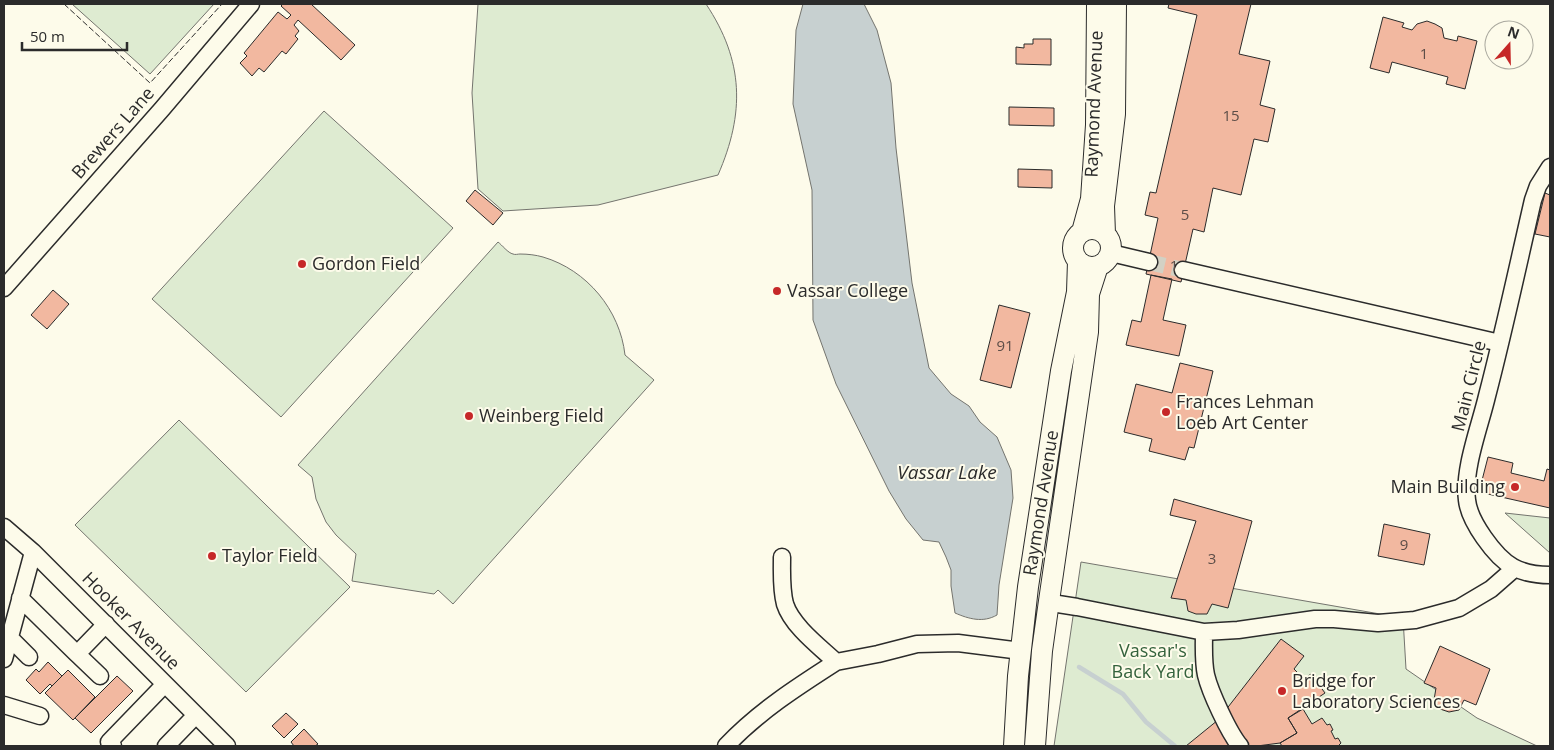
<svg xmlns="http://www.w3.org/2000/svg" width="1554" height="750" font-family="'Open Sans',sans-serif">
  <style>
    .green { fill: #deebd1; stroke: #74746e }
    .water { fill: #c7d0d0; stroke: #74746e }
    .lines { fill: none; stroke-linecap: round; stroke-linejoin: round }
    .stream { stroke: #c7d0d0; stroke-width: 4.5 }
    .building { fill: #f2b8a0; stroke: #2b2b2b }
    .minor-tunnel { stroke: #d3d1c4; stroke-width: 16; stroke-dasharray: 16 8; stroke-linecap: butt }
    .minor-casing { stroke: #2b2b2b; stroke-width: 19 }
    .major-casing { stroke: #2b2b2b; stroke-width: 22 }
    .minor { stroke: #fdfbea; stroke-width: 16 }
    .major { stroke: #fdfbea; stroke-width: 20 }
    .fence { stroke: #2b2b2b; stroke-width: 1; stroke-dasharray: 6 2.5; stroke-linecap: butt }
    .poi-dot { fill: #c62828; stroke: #fdfbea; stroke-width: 2 }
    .labels { text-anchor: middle; stroke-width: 4; stroke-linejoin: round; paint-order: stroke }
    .number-label { font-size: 15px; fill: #5d4e48 }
    .street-label { font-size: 18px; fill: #2b2b2b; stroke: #fdfbea }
    .poi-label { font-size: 18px; fill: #2b2b2b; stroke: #fdfbea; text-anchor: start }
    .park-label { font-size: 18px; fill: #34623c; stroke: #fdfbea }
    .water-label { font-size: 19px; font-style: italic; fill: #2b2b2b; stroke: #fdfbea }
  </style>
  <rect width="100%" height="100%" fill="#fdfbea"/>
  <!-- green -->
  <path class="green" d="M72 4H214L150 74Z
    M478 4H706C744 61 745 113 718 175L598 205 503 211 478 189 472 93Z
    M324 111 453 228 281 417 152 299Z
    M498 242C502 245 508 253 513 254 515 255 518 254 520 254 528 254 536 255 543 257 587 270 620 310 625 355L654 380 453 604 438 590 434 594 352 581 356 554 336 535 326 522 316 499 312 477 298 465Z
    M179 420 350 587 246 692 75 525Z
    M1505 513 1550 518V553Z
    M1081 562 1403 618 1406 669 1477 718 1537 746H1054Z"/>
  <!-- water -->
  <path class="water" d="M803 4H864L877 30 891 83 896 148 912 283 929 368 951 394 969 406 980 422 997 437 1011 470 1013 498 999 585 997 615C983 623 969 619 955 613L951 586V570L946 557 939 542 923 540 906 519 889 491 836 384 813 320 812 190 793 104 796 30Z"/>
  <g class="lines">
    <!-- stream -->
    <path class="stream" d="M1079 667 1123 694 1146 722 1175 746"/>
  </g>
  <!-- building -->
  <path class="building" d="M283 4H311L355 45 341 60 298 20 294 25 299 31 295 36 298 39 286 54 282 51 264 72 259 68 252 76 240 63 247 56 244 53 278 12 287 19 291 15 281 6Z
    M1169 4H1251L1239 54 1270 61 1260 105 1275 109 1268 142 1254 139 1241 195 1213 188 1204 232 1193 229 1181 282 1146 274 1158 218 1145 215 1150 192 1156 193 1197 15 1168 8Z
    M1383 17 1404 23 1402 27 1412 30 1417 24 1427 21 1435 24 1442 28 1444 38 1457 41 1458 36 1477 41 1465 89 1446 84 1448 77 1392 62 1389 73 1370 68Z
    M1033 39H1051V65L1016 64V47L1024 48V44H1033Z
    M1009 107 1054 108V126L1009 125Z
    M1018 169 1052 170V188L1018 187Z
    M475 190 503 213 493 225 466 201Z
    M1545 193 1550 195V237L1535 234Z
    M1151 275 1172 279 1163 320 1186 325 1179 356 1126 345 1132 320 1141 322Z
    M53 290 69 304 47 329 31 315Z
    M999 305 1030 313 1011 388 980 380Z
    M1180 363 1213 371 1194 448 1189 447 1185 460 1149 451 1152 439 1124 432 1136 384 1172 393Z
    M1488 457 1513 463 1511 473 1544 481 1547 469 1550 470V508L1479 492Z
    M1174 499 1252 521 1228 608 1212 604 1207 614H1196L1188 611 1186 600 1171 598 1196 521 1170 515Z
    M1384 524 1430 534 1424 565 1378 556Z
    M1281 639 1304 656 1294 669 1304 679 1311 674 1325 693 1288 718 1297 733 1280 743 1257 746H1186L1218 720Z
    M1440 646 1490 669 1476 705 1464 700 1459 710 1449 712 1440 709 1434 700 1436 688 1424 683Z
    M48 662 62 676 52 686 50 684 40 694 26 680 36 669 39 672Z
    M68 670 95 697 73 720 45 693Z
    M117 676 133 691 91 733 75 718Z
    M1303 709 1312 724 1322 718 1327 725 1330 724 1333 730 1331 731 1335 739 1338 738 1341 743 1339 745 1340 746H1282L1280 743 1297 733 1288 718Z
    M286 713 298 724 284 738 272 726Z
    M304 729 318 744 315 746H294L291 742Z"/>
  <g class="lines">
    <!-- minor-tunnel -->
    <path class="minor-tunnel" d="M1149 262 1183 270"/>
    <!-- minor casing -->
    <g class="minor-casing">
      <path id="minor" d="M1550 167 1538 186 1533 200C1518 265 1504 331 1487 396 1480 426 1463 469 1467 500 1469 521 1495 557 1513 567 1524 573 1538 575 1550 575
        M1111 253 1149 262
        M1183 270 1500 343
        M4 288 162 109 251 4
        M4 527 33 552 227 746
        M782 557C782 573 781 589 785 604 792 626 820 647 836 662L878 654 917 644 958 643 1021 651
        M20 598 77 654 106 624
        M1049 601 1058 604 1077 607 1204 632C1204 646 1203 661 1206 675 1210 692 1229 733 1240 746
        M1204 632 1238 630 1315 619H1334L1378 623 1415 620 1459 608 1491 589 1515 568
        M10 638 29 657
        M77 654 100 676
        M4 659 33 552
        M4 705 40 716
        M113 746 109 742 165 684
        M166 746 196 715
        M726 746C758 712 797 687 836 662"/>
    </g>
    <!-- major casing -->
    <g class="major-casing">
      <path id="major" d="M1073 248a19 19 0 1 1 38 0a19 19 0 1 1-38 0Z
        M1082 232 1091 199 1096 125 1097 4
        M1105 234 1104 206 1115 114 1116 4
        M1014 746 1018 676 1028 587 1061 371 1077 292 1078 261
        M1035 746 1042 651 1049 601 1088 332 1089 294 1098 266"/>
    </g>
    <!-- minor -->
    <use href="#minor" class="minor"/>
    <!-- major -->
    <use href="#major" class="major"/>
    <!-- fence -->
    <path class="fence" d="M64 4 150 83 222 4"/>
  </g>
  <!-- markers -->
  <g class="poi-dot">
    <circle cx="302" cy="264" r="5"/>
    <circle cx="777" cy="291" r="5"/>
    <circle cx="1166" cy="412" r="5"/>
    <circle cx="469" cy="416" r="5"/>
    <circle cx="1515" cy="487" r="5"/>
    <circle cx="212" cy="556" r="5"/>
    <circle cx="1282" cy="691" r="5"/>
  </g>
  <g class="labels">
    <!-- number labels -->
    <g class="number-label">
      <text x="1424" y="59">1</text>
      <text x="1231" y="121">15</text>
      <text x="1185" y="220">5</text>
      <text x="1174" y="271">1</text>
      <text x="1005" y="351">91</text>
      <text x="1404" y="550">9</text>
      <text x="1212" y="564">3</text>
    </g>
    <!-- street labels -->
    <g class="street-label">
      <text transform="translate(1094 104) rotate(-88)" y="6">Raymond Avenue</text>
      <text transform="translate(113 133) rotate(-49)" y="6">Brewers Lane</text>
      <text transform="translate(1469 386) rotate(-76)" y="6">Main Circle</text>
      <text transform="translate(1041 503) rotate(-81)" y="6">Raymond Avenue</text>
      <text transform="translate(131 621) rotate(45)" y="6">Hooker Avenue</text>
    </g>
    <!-- poi labels -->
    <g class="poi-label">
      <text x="312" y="270">Gordon Field</text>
      <text x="787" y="297">Vassar College</text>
      <text x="1176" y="408">Frances Lehman<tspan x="1176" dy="21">Loeb Art Center</tspan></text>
      <text x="479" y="422">Weinberg Field</text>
      <text x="1505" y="493" text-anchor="end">Main Building</text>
      <text x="222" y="562">Taylor Field</text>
      <text x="1292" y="687">Bridge for<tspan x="1292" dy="21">Laboratory Sciences</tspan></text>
    </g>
    <!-- park labels -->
    <g class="park-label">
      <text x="1153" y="657">Vassar's<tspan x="1153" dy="21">Back Yard</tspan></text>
    </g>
    <!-- water labels -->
    <g class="water-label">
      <text x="947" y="479">Vassar Lake</text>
    </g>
  </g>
  <!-- border -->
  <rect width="1554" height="750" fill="none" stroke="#2b2b2b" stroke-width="10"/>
  <!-- north arrow -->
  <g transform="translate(1509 45) rotate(20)"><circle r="24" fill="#fdfbea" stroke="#a9a89e"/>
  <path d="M0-4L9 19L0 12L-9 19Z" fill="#c62828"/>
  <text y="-8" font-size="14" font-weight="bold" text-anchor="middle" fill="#2b2b2b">N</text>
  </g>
  <!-- scale -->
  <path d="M22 42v8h105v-8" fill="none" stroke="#2b2b2b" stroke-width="2.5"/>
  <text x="30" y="42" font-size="15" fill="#2b2b2b" stroke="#fdfbea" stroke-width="4" paint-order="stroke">50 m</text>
</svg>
